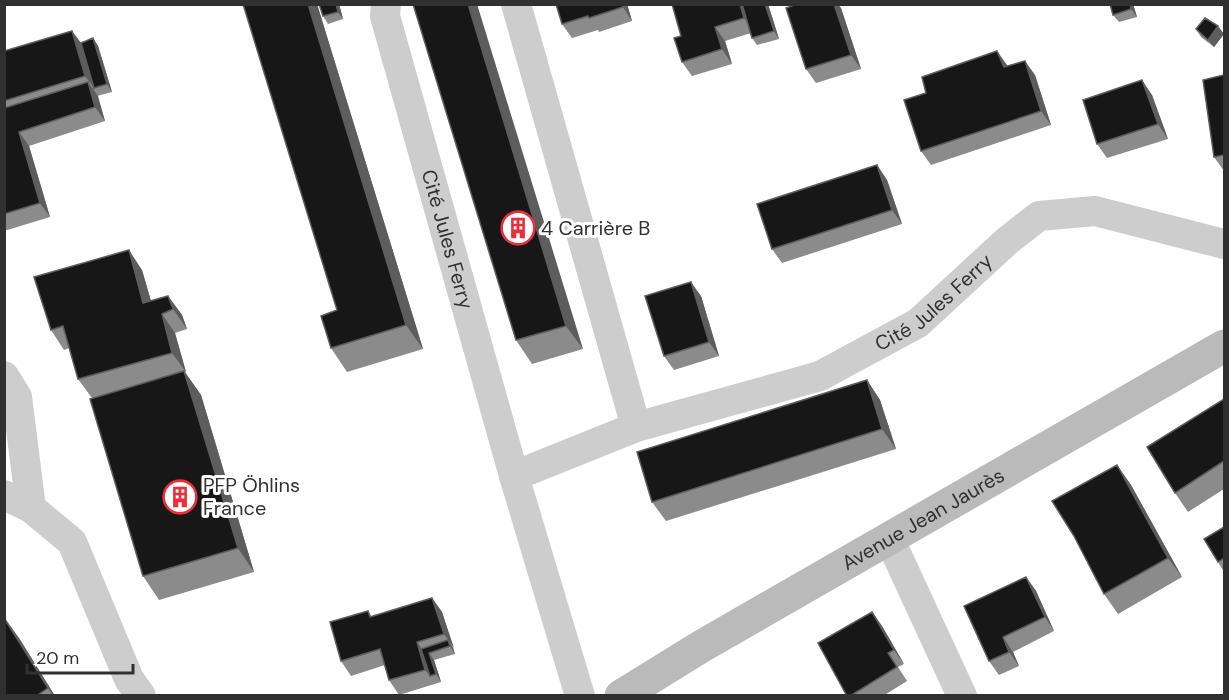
<svg xmlns="http://www.w3.org/2000/svg" width="1229" height="700" font-family="'DM Sans',sans-serif">
  <style>
    .lines { fill: none; stroke-linecap: round; stroke-linejoin: round }
    .street { stroke: #cdcdcd; stroke-width: 30 }
    .secondary { stroke: #bababa; stroke-width: 33 }
    .wall { fill: #8b8b8b }
    .shaded-wall { fill: #5d5d5d }
    .building { fill: #171717; stroke: #5d5d5d; stroke-width: 1.5 }
    .labels { text-anchor: middle; stroke-width: 6; stroke-linejoin: round; paint-order: stroke }
    .poi-label { font-size: 20px; fill: #303030; stroke: #fff; text-anchor: start }
    .street-label { font-size: 20px; fill: #303030; stroke: #fff }
  </style>
  <rect width="100%" height="100%" fill="#fff"/>
  <g class="lines">
    <!-- street -->
    <g class="street">
      <path id="s1" d="M386 4 385 16 514 476 580 696"/>
      <path d="M4 376 17 397 31 508"/>
      <path id="s2" d="M636 427 820 376 918 323 1007 241 1039 216 1095 211 1224 244"/>
      <path d="M514 476 636 427 516 4"/>
      <path d="M4 495 31 508 72 542 129 679 141 696"/>
      <path d="M889 538 962 696"/>
    </g>
    <!-- secondary -->
    <path class="secondary" id="s3" d="M621 696 702 646 1224 346"/>
  </g>
  <!-- wall -->
  <path class="wall" d="M243 4H317L423 349 347 372 331 348 337 310Z
    M339 4 343 19 328 24 323 16Z
    M413 4 583 349 532 364 516 340Z
    M556 4H627L632 21 599 32 598 30 572 38 562 24Z
    M768 4 779 39 757 45 752 38 751 33 725 41 732 64 692 76 682 62 681 36Z
    M1110 4H1133L1137 17 1119 22 1113 15Z
    M841 8 861 69 816 83 806 69Z
    M1196 29 1224 34 1214 47 1201 37Z
    M72 31 81 43 93 38 98 46 112 92 97 96 105 121 29 146 50 217 4 231V51Z
    M1007 66 1035 75 1051 125 931 165 921 151Z
    M1224 75V171L1214 157Z
    M1152 95 1168 139 1107 158 1097 144Z
    M877 165 887 180 902 224 782 263 772 249Z
    M142 270 151 301 168 296 182 315 187 329 175 333 186 372H185L201 395 254 572 159 600 143 576 92 398 78 379 69 348 64 350 51 330Z
    M701 296 719 356 674 370 664 356Z
    M867 380 880 400 896 449 666 521 652 502Z
    M1224 399V489L1188 512 1175 493Z
    M1117 465 1131 485 1182 577 1118 614 1104 594Z
    M1224 527V572L1218 562Z
    M1026 577 1036 591 1054 631 1013 652 1019 666 999 675 989 661Z
    M432 598 442 612 455 654 434 660 441 682 399 695 389 680 385 665 351 676 341 661 368 611 372 617Z
    M872 612 882 626 904 664 898 667 907 681 883 696H847Z
    M19 638 55 696H4Z"/>
  <!-- shaded-wall -->
  <path class="shaded-wall" d="M308 4H317L423 349 406 325Z
    M336 4H339L343 19 338 12Z
    M468 4H477L583 349 566 326Z
    M622 4H627L632 21 623 7Z
    M740 4H745L754 32 744 18Z
    M765 4H768L779 39 774 31Z
    M834 4H838L841 8 861 69 851 55Z
    M1130 4H1133L1137 17 1131 9Z
    M1218 26 1224 34 1214 47 1208 40Z
    M715 27 725 41 732 64 722 49Z
    M72 31 86 50 94 88 85 76Z
    M93 38 98 46 112 92 107 84Z
    M997 51 1007 65 1014 82 1004 67Z
    M1025 61 1035 75 1051 125 1041 111Z
    M1142 80 1152 95 1168 139 1158 124Z
    M88 82 98 96 105 121 95 107Z
    M19 132 29 146 50 217 40 203Z
    M877 165 887 180 902 224 892 210Z
    M129 250 142 270 157 322 143 303Z
    M691 282 701 296 719 356 709 342Z
    M168 296 182 315 187 329 173 309Z
    M162 314 175 333 186 372 172 353Z
    M184 371 201 395 254 572 238 548Z
    M867 380 880 400 896 449 882 429Z
    M1117 465 1131 485 1182 577 1168 558Z
    M1026 577 1036 591 1054 631 1045 617Z
    M432 598 442 612 454 648 444 634Z
    M872 612 882 626 904 664 894 650Z
    M4 617 19 638 55 696H53L48 688Z
    M1003 637 1013 652 1019 666 1009 652Z
    M448 640 453 648 455 654 450 646Z
    M417 642 427 656 430 676 425 670Z
    M429 653 434 660 441 682 436 674Z"/>
  <!-- building -->
  <path class="building" d="M243 4H308L406 325 331 348 321 316 337 310Z
    M319 4H336L338 12 323 16Z
    M413 4H468L566 326 516 340Z
    M556 4H622L623 7 589 18 588 16 562 24Z
    M672 4H740L744 18 715 27 722 49 682 62 674 38 681 36Z
    M742 4H765L774 31 752 38Z
    M797 4H834L851 55 806 69 786 8Z
    M1110 4H1130L1131 9 1113 15Z
    M1205 18 1218 26 1208 40 1196 29Z
    M72 31 85 76 4 101V51Z
    M93 38 107 84 94 88 81 43Z
    M997 51 1004 67 1025 61 1041 111 921 151 904 100 926 93 922 77Z
    M1224 75V155L1214 157 1203 80Z
    M1142 80 1158 124 1097 144 1083 100Z
    M88 82 95 107 19 132 40 203 4 214V108Z
    M877 165 892 210 772 249 757 204Z
    M129 250 143 303 168 296 173 309 162 314 172 353 78 379 63 326 51 330 34 277Z
    M691 282 709 342 664 356 645 296Z
    M184 371 238 548 143 576 90 399Z
    M867 380 882 429 652 502 637 452Z
    M1224 399V461L1175 493 1147 447Z
    M1117 465 1168 558 1104 594 1074 536 1052 501Z
    M1224 527V558L1218 562 1204 539Z
    M1026 577 1045 617 1003 637 1009 652 989 661 964 606Z
    M432 598 444 634 417 642 425 670 389 680 380 649 341 661 330 622 368 611 370 617Z
    M872 612 894 650 888 653 897 667 850 696H847L818 643Z
    M4 618 48 688 36 696H4Z
    M448 640 450 646 429 653 436 674 430 676 421 649Z"/>
  <!-- icons -->
  <defs>
    <g id="building-ring" transform="scale(1.725)"><circle r="9.5" fill="#fff" stroke="#ea2f3b" stroke-width="1.5"/><path d="M-4-6H4V6H1V3H-1V6H-4ZM-2.5-4.3h1.7v1.8h-1.7ZM.8-4.3h1.7v1.8H.8ZM-2.5-1h1.7V.8h-1.7ZM.8-1h1.7V.8H.8Z" fill="#ea2f3b"/></g>
  </defs>
  <g fill-rule="evenodd">
    <use href="#building-ring" x="518" y="228"/>
    <use href="#building-ring" x="180" y="497"/>
  </g>
  <g class="labels">
    <!-- poi labels -->
    <g class="poi-label">
      <text x="541" y="235">4 Carrière B</text>
      <text x="203" y="492">PFP Öhlins<tspan x="203" dy="23">France</tspan></text>
    </g>
    <!-- street labels -->
    <g class="street-label">
      <text dy="7" stroke="none"><textPath href="#s1" startOffset="244">Cité Jules Ferry</textPath></text>
      <text dy="7" stroke="none"><textPath href="#s2" startOffset="327">Cité Jules Ferry</textPath></text>
      <text dy="7" stroke="none"><textPath href="#s3" startOffset="350">Avenue Jean Jaurès</textPath></text>
    </g>
  </g>
  <!-- border -->
  <rect width="1229" height="700" fill="none" stroke="#303030" stroke-width="12"/>
  <!-- scale -->
  <path d="M27 664v9h106v-9" fill="none" stroke="#303030" stroke-width="3"/>
  <text x="36" y="664" font-size="18" fill="#303030" stroke="#ffffff" stroke-width="4.5" paint-order="stroke">20 m</text>
</svg>
